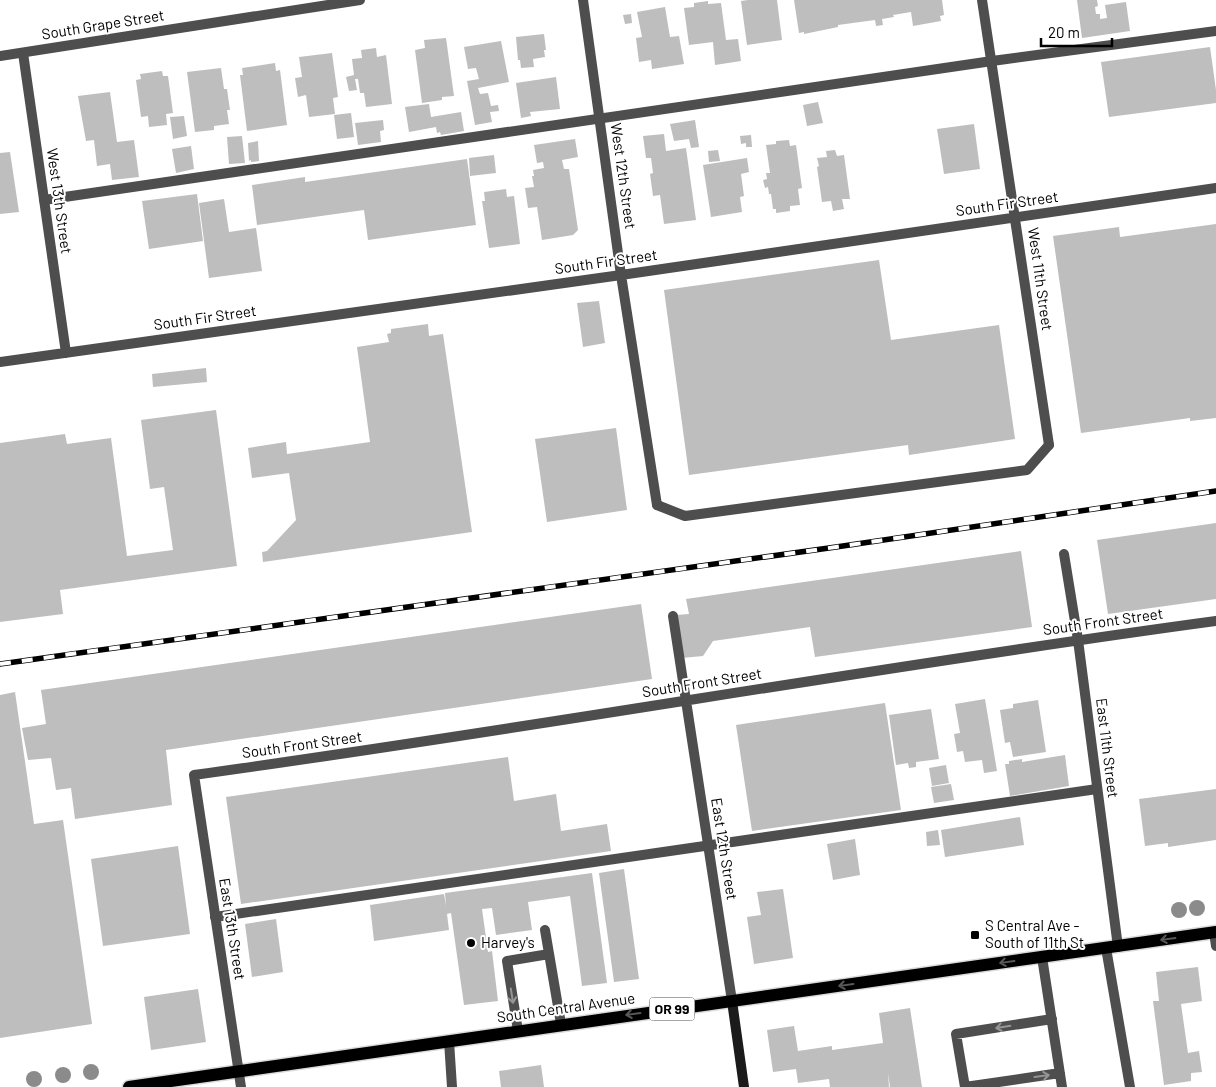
<svg xmlns="http://www.w3.org/2000/svg" width="1216" height="1087" font-family="Barlow,sans-serif">
  <style>
    .building { fill: #bebebe }
    .lines { fill: none; stroke-linecap: round; stroke-linejoin: round }
    .primary-casing { stroke: #dbdbdb; stroke-width: 15 }
    .lane { stroke: #4e4e4e; stroke-width: 10 }
    .street { stroke: #4e4e4e; stroke-width: 10 }
    .secondary { stroke: #1b1b1b; stroke-width: 10 }
    .primary { stroke: #000; stroke-width: 12 }
    .rail-casing { stroke: #000; stroke-width: 5.5 }
    .rail { stroke: #fff; stroke-width: 4; stroke-dasharray: 11; stroke-linecap: butt }
    .tree { fill: #8b8b8b }
    .oneway { stroke: #595959 }
    .oneway2 { stroke: #959595 }
    .poi-dot { fill: #000; stroke: #fff; stroke-width: 2 }
    .labels { text-anchor: middle; stroke-width: 4; stroke-linejoin: round; paint-order: stroke }
    .shield { fill: #fff; stroke: #4c4c4c; stroke-width: 1 }
    .shield-label { font-size: 14px; font-weight: bold; fill: #000 }
    .street-label { font-size: 15px; fill: #000; stroke: #fff }
    .poi-label { font-size: 15px; fill: #000; stroke: #fff; text-anchor: start }
  </style>
  <rect width="100%" height="100%" fill="#fff"/>
  <!-- building -->
  <path class="building" d="M748 0H777L782 40 747 45 741 1Z
    M794 0H942L944 15 940 16 941 21 913 26 911 12 893 15 894 17 882 19 883 25 876 26 875 20 838 25V27L804 34V32L799 33Z
    M1077 0H1097L1098 6 1095 7 1096 14H1100V19L1107 18 1105 5 1126 2 1130 31 1082 38Z
    M708 1V4L721 3 726 40 738 39 741 61 715 65 713 42 689 45 684 8 694 7V3Z
    M665 7 670 37 679 36 684 64 652 69 651 60 639 62 636 38 642 37 637 12Z
    M631 14 632 23 625 24 623 15Z
    M544 34 546 50H544L545 57 533 59 534 67 521 68 520 60H518L516 37Z
    M446 38 454 96 442 97V100L422 103 415 50 425 48 424 40Z
    M501 41 509 82 478 88 480 94 488 93 491 106 498 105 499 111 490 112 492 122 475 125 467 81 479 79 476 68 468 69 464 47Z
    M1210 47 1216 90V103L1109 117 1101 62Z
    M376 48 377 57 386 55 392 104 366 107 364 93H360L358 79H355L357 90 349 91 346 77 354 75 352 59 362 58 361 50Z
    M332 53 338 97 333 98 335 114 309 117 306 95 298 97 295 78 302 77 299 57Z
    M275 63 276 71 280 70 287 125 247 131 240 75H243L242 68Z
    M221 68 224 89H227L230 110H227L229 124 214 126V130L195 132 187 72Z
    M162 71 163 76H168L173 113 166 114 167 125 149 127 148 116 141 117 136 80 141 79 140 74Z
    M556 77 560 109 530 112 531 116 521 118 516 83Z
    M110 92 117 142 134 140 139 177 112 180 110 164 97 166 94 140 86 141 78 96Z
    M818 102 823 123 807 126 803 105Z
    M429 104 431 117 461 112 464 131 441 135 440 132 437 133 436 127 409 132 405 107Z
    M351 113 354 137 337 139 334 115Z
    M184 116 187 136 173 139 170 117Z
    M383 120 384 130 380 131 381 142 358 145 355 123Z
    M695 120 699 147 691 148 689 139 674 141 670 124Z
    M974 124 980 169 944 174 937 129Z
    M664 134 666 151 686 148 696 220 664 224 660 195 653 196 650 174 653 173 651 158H646L643 136Z
    M751 135 752 147H746V143L741 144 740 136Z
    M242 136 245 163 229 164 227 137Z
    M575 139 578 157 562 160 564 169H569L578 230 573 235 542 240 537 207 528 208 525 188 534 187 532 176H534L533 170 544 168 543 162 537 163 534 145Z
    M789 140 790 146 796 145 802 188 798 189 800 205 790 206V211L776 213V209H773L771 194H769L768 187 765 188 763 180 767 179 766 173H770L766 145 776 144V141Z
    M258 141 259 161 251 162V160L249 161 248 143Z
    M191 146 194 169 176 173 172 149Z
    M718 150 720 161 709 162 708 151Z
    M835 150 837 156 844 155 850 199H842L844 209 833 211 831 201 822 202 817 167 819 166 817 158 827 157 826 151Z
    M10 152 19 212 0 214V153Z
    M494 155 496 173 470 176 469 158Z
    M747 158 749 172 741 174 744 196 740 197 742 212 711 217 703 165Z
    M467 159 476 225 368 240 364 210 257 225 252 185 305 177V182Z
    M506 189 507 197 514 196 520 244 489 248 482 201H485L484 192Z
    M197 194 203 241 149 249 142 201Z
    M224 199 229 232 256 228 262 271 209 278 199 203Z
    M1216 224V418L1190 421V418L1081 433 1053 236 1119 227 1120 237Z
    M879 260 891 340 999 325 1015 439 909 455 908 445 689 475 664 290Z
    M599 301 605 343 583 347 577 303Z
    M428 324 429 336 443 334 472 532 263 562 262 552 267 551 296 520 289 473 252 478 248 448 286 442 287 454 370 442 357 347 389 342 387 334 391 333V329Z
    M206 368 207 382 153 387 152 374Z
    M216 410 237 566 60 590 63 614 0 622V443L65 434 67 444 111 438 127 556 173 550 164 487 150 489 141 420Z
    M616 428 627 510 547 522 535 439Z
    M1216 523V599L1108 614 1097 540Z
    M1021 551 1032 627 815 657 810 627 713 641 703 656 682 658 676 615 689 614 686 599Z
    M641 604 652 679 166 750 172 805 75 819 71 788 56 790 51 758 28 760 22 728 46 724 41 690Z
    M15 692 34 824 63 820 92 1024 0 1038V695Z
    M985 699 997 771 984 773 982 760 965 762 963 751 957 752 954 734 960 733 955 704Z
    M1038 700 1046 752 1013 757 1010 742 1005 743 1000 710 1013 708V704Z
    M885 703 901 810 752 831 736 725Z
    M931 709 939 759 916 762V767L909 768 908 763 896 765 889 715Z
    M1065 755 1069 786 1010 796 1005 764H1009V761L1022 759V762Z
    M508 757 514 801 556 794 561 831 607 824 611 851 241 904 226 797Z
    M946 765 949 783 932 786 929 768Z
    M951 784 954 800 934 803 931 787Z
    M1216 789V840L1168 847V843L1145 846 1139 799Z
    M1020 817 1024 845 945 857 941 830Z
    M938 830 940 845 927 846 926 832Z
    M855 839 860 875 833 880 827 844Z
    M178 846 190 934 103 946 91 859Z
    M624 869 639 979 614 982 599 873Z
    M592 873 607 983 582 986 570 896 528 902 532 930 496 935 492 908 482 909 488 952 492 951 498 1001 464 1005 451 913 447 914 449 930 374 941 370 905 444 894 446 906 445 893Z
    M783 889 793 958 754 964 747 917 761 915 757 892Z
    M276 919 283 972 252 977 245 924Z
    M1198 967 1202 1001 1181 1004 1188 1053 1199 1051 1202 1072 1191 1073V1081L1164 1085 1153 1001H1159L1156 972Z
    M198 989 206 1042 151 1050 144 997Z
    M910 1008 922 1087H890L888 1073 889 1087H830L829 1079 798 1083 796 1069 773 1072 767 1030 794 1026 798 1051 832 1046V1050L883 1043 879 1013Z
    M541 1065 544 1087H501L499 1071Z"/>
  <g class="lines">
    <!-- primary casing -->
    <g class="primary-casing">
      <path id="primary" d="M129 1087 1216 932"/>
    </g>
    <!-- lane -->
    <path class="lane" d="M44 200 992 61 1216 31
      M657 505 685 516 1027 470 1049 445
      M215 917 1097 789
      M545 930 561 1024
      M1214 932 1216 946
      M1106 948 1130 1087
      M1042 957 1062 1087
      M1052 1019 956 1034 965 1087 1060 1073
      M518 1031 507 961 549 954
      M449 1041 452 1087"/>
    <!-- street -->
    <path class="street" d="M583 0 621 275 657 505
      M982 0 1049 445
      M23 53 66 353
      M0 56 360 0
      M0 362 621 275 1216 188
      M1064 554 1078 640 1118 947
      M673 616 732 1001
      M241 1087 194 775C535 728 874 667 1216 621"/>
    <!-- secondary -->
    <path class="secondary" d="M732 1001 744 1087"/>
    <!-- primary -->
    <use href="#primary" class="primary"/>
    <!-- rail casing -->
    <g class="rail-casing">
      <path id="rail" d="M0 664 836 547 1216 491"/>
    </g>
    <!-- rail -->
    <use href="#rail" class="rail"/>
  </g>
  <!-- trees -->
  <g class="tree">
    <circle cx="1197" cy="908" r="8"/>
    <circle cx="1179" cy="910" r="8"/>
    <circle cx="91" cy="1072" r="8"/>
    <circle cx="63" cy="1075" r="8"/>
    <circle cx="34" cy="1079" r="8"/>
  </g>
  <!-- one-way arrows -->
  <defs><path id="oneway-shaft" d="M-6 0H5M1.5-3L5.5 0L1.5 3" fill="none" stroke-width="1.6" stroke-linecap="round" stroke-linejoin="round" transform="scale(1.25)"/></defs>
  <g class="oneway">
    <use href="#oneway-shaft" transform="translate(1168 939) rotate(172)"/>
    <use href="#oneway-shaft" transform="translate(1007 962) rotate(172)"/>
    <use href="#oneway-shaft" transform="translate(846 985) rotate(172)"/>
    <use href="#oneway-shaft" transform="translate(633 1014) rotate(172)"/>
  </g>
  <g class="oneway2">
    <use href="#oneway-shaft" transform="translate(512 996) rotate(81)"/>
    <use href="#oneway-shaft" transform="translate(1003 1027) rotate(171)"/>
    <use href="#oneway-shaft" transform="translate(1042 1076) rotate(-8)"/>
  </g>
  <!-- markers -->
  <g class="poi-dot">
    <rect x="970" y="930" width="10" height="10" rx="2.5"/>
    <circle cx="471" cy="943" r="5"/>
  </g>
  <g class="labels">
    <!-- shield labels -->
    <rect class="shield" x="649.5" y="997.5" width="45" height="23" rx="4"/>
    <g class="shield-label">
      <text x="672" y="1014">OR 99</text>
    </g>
    <!-- street labels -->
    <g class="street-label">
      <text transform="translate(103 25) rotate(-9)" y="5">South Grape Street</text>
      <text transform="translate(623 176) rotate(82)" y="5">West 12th Street</text>
      <text transform="translate(59 201) rotate(82)" y="5">West 13th Street</text>
      <text transform="translate(1007 204) rotate(-8)" y="5">South Fir Street</text>
      <text transform="translate(606 262) rotate(-8)" y="5">South Fir Street</text>
      <text transform="translate(1040 279) rotate(82)" y="5">West 11th Street</text>
      <text transform="translate(205 318) rotate(-8)" y="5">South Fir Street</text>
      <text transform="translate(1103 622) rotate(-8)" y="5">South Front Street</text>
      <text transform="translate(702 683) rotate(-9)" y="5">South Front Street</text>
      <text transform="translate(302 745) rotate(-8)" y="5">South Front Street</text>
      <text transform="translate(1107 748) rotate(83)" y="5">East 11th Street</text>
      <text transform="translate(724 849) rotate(81)" y="5">East 12th Street</text>
      <text transform="translate(232 929) rotate(81)" y="5">East 13th Street</text>
      <text transform="translate(566 1008) rotate(-8)" y="5">South Central Avenue</text>
    </g>
    <!-- poi labels -->
    <g class="poi-label">
      <text x="985" y="931">S Central Ave -<tspan x="985" dy="17">South of 11th St</tspan></text>
      <text x="481" y="948">Harvey's</text>
    </g>
  </g>
  <!-- scale -->
  <path d="M1041 38v8h71v-8" fill="none" stroke="#000000" stroke-width="2.5"/>
  <text x="1048" y="38" font-size="15" fill="#000000" stroke="#ffffff" stroke-width="4" paint-order="stroke">20 m</text>
</svg>
